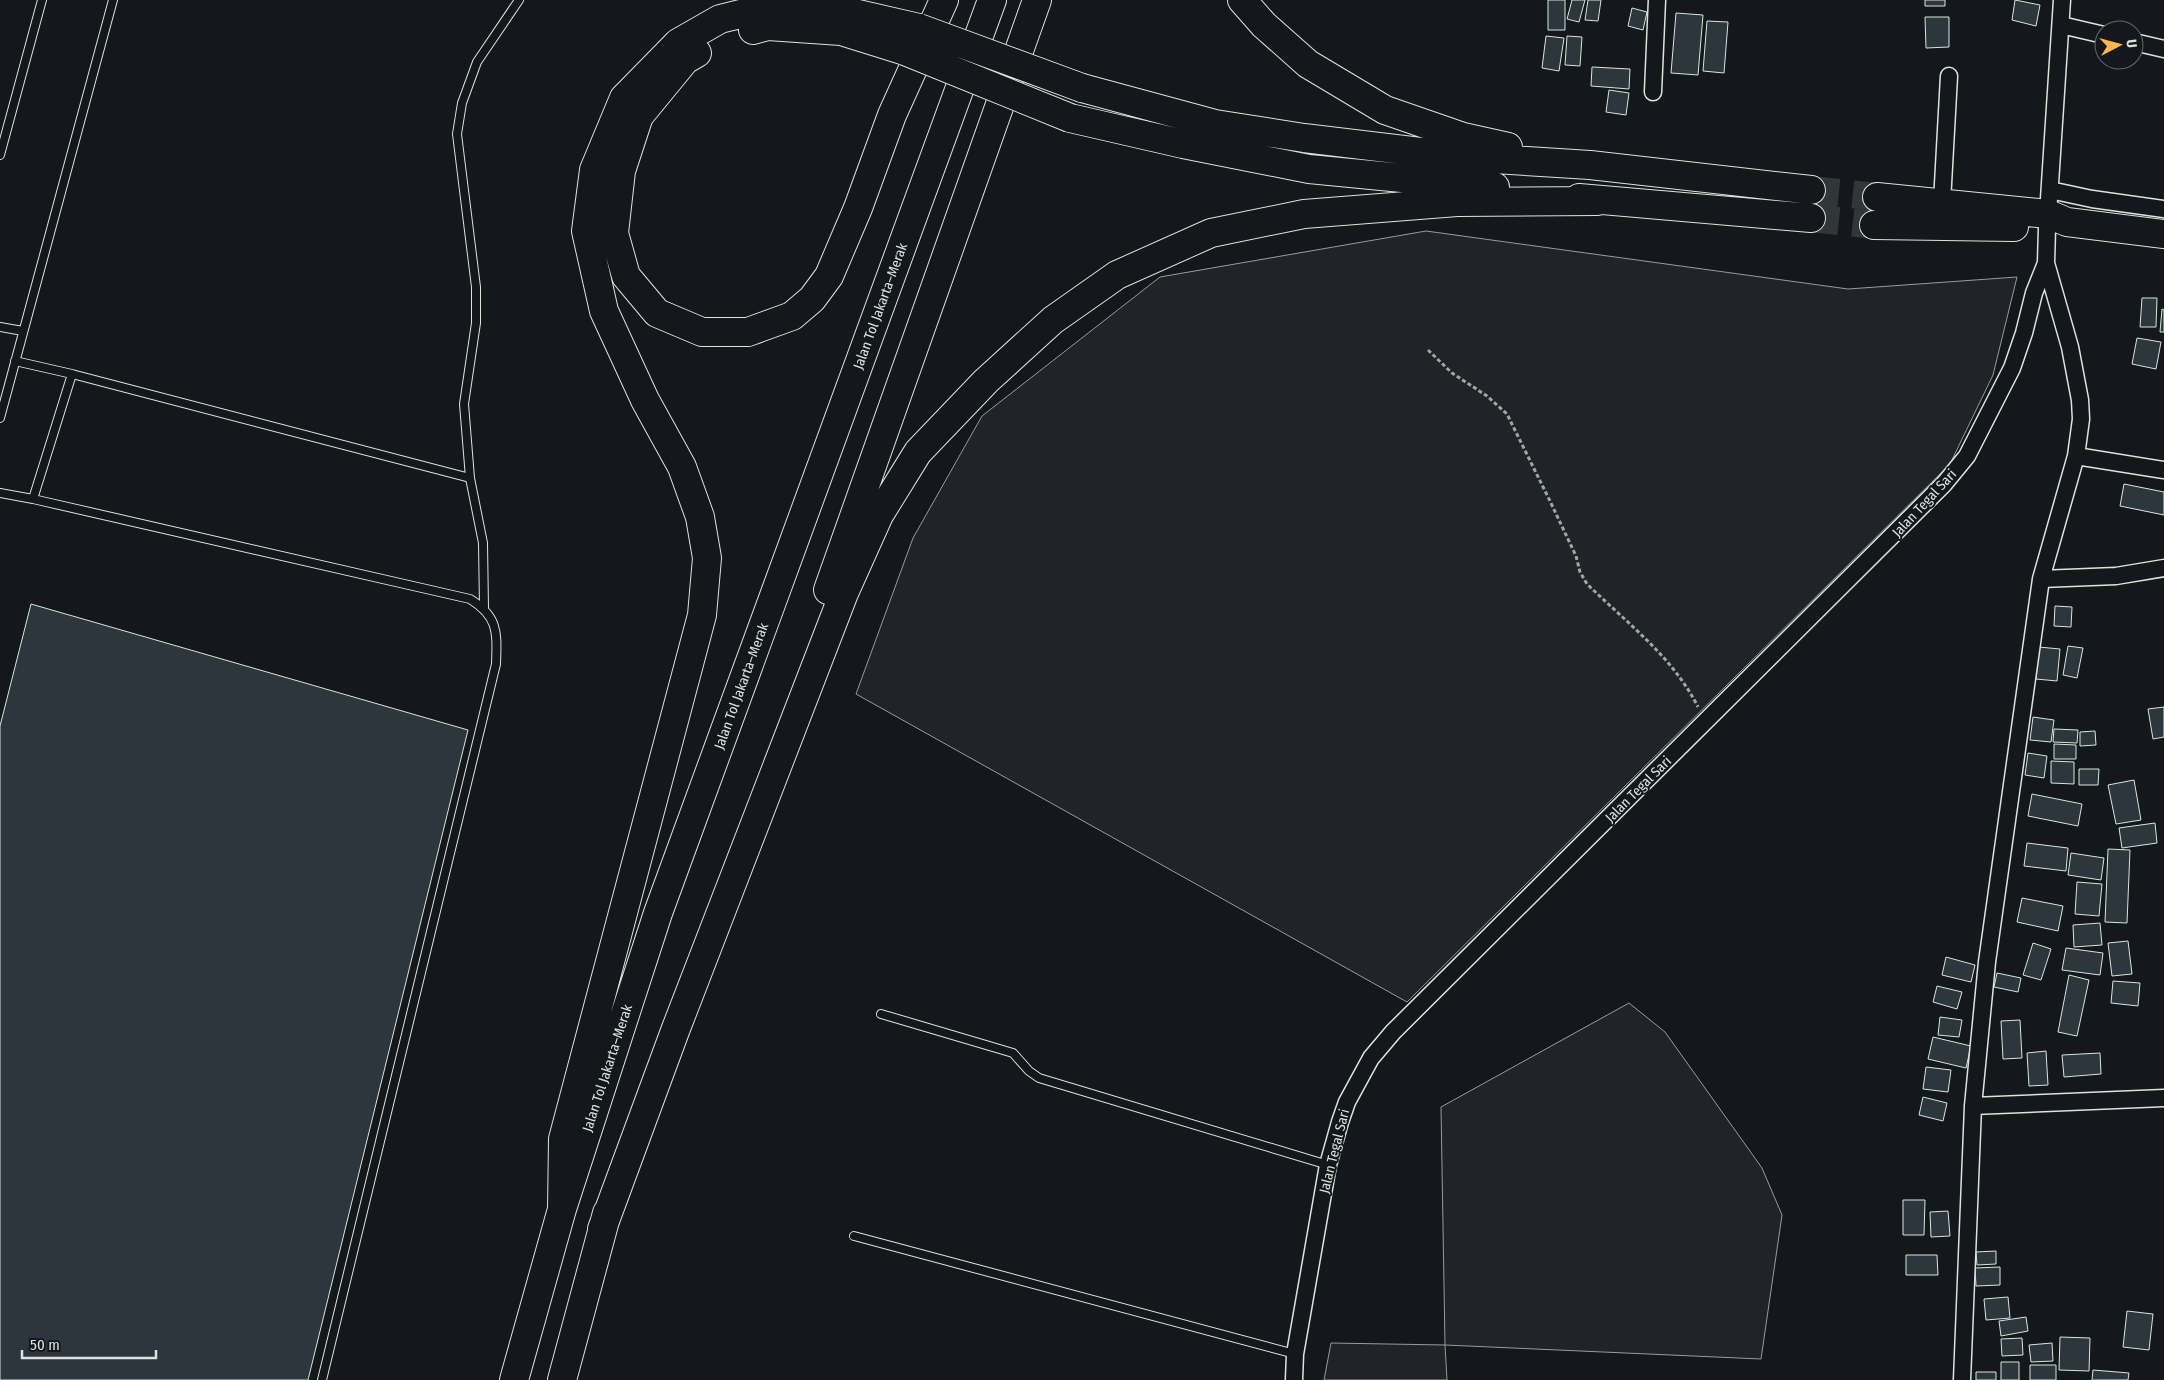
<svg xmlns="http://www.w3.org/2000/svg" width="2164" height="1380" font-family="'Fira Sans Condensed',sans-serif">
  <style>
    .green { fill: #202428; stroke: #939e99 }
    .building { fill: #2c363c; stroke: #d8e6dc }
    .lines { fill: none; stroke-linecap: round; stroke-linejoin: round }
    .highway-tunnel { stroke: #313739; stroke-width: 28; stroke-dasharray: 28 14; stroke-linecap: butt }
    .lane-casing { stroke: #d8e6dc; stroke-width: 10 }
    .street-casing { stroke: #d8e6dc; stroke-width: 19 }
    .highway-casing { stroke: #d8e6dc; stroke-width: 30 }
    .path { stroke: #9da8a2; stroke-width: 3; stroke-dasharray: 4 2.5; stroke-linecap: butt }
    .lane { stroke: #14181c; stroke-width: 8 }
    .street { stroke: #14181c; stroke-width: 16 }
    .highway { stroke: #14181c; stroke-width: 28 }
    .highway-bridge-casing { stroke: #d8e6dc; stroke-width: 30; stroke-linecap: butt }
    .highway-bridge { stroke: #14181c; stroke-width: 28 }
    .labels { text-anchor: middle; stroke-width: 4; stroke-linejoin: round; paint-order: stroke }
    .street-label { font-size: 14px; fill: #d8e6dc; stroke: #14181c }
  </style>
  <rect width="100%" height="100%" fill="#14181c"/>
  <!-- green -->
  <path class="green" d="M1426 231 1848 289 2017 277 1993 375 1950 464 1407 1002 856 694 913 538 982 416 1160 277Z
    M1629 1003 1665 1032 1762 1168 1782 1215 1761 1359 1445 1345 1447 1380H1324L1331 1343 1445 1345 1441 1107Z"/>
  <!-- building -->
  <path class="building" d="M1548 0H1565V30H1548Z
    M1572 0H1585L1579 22 1567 19Z
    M1588 0H1601L1598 21 1585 20Z
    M1925 0H1945V6H1925Z
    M2015 0 2040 5 2036 26 2012 20Z
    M1632 8 1647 12 1643 30 1628 26Z
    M1676 13 1703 15 1698 75 1671 73Z
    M1925 17H1949V47L1926 48Z
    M1707 21 1728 22 1724 73 1703 71Z
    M1546 36 1564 38 1559 71 1542 68Z
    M1567 36 1582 37 1580 66 1565 65Z
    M1592 67 1630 69 1629 89 1591 86Z
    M1609 90 1629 93 1626 115 1606 112Z
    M2142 298H2157L2156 327H2140Z
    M2162 309 2164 310V332H2160Z
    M2137 338 2161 342 2156 369 2132 364Z
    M2124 484 2164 492V515L2120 506Z
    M31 604 468 730 308 1380H0V726Z
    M2055 606 2072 607 2071 627 2054 626Z
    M2068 646 2083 648 2077 678 2063 675Z
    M2039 647 2060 649 2057 681 2036 679Z
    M2164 707V737L2153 739 2148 709Z
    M2033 717 2054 720 2051 742 2030 740Z
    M2054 729 2078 730 2077 743 2053 742Z
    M2095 731 2096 745 2080 746V732Z
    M2054 744 2076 745V759H2054Z
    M2028 753 2047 756 2044 778 2025 775Z
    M2051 761 2074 762V784L2051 783Z
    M2079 769H2099L2098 785H2079Z
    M2134 780 2141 820 2116 824 2108 785Z
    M2032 794 2082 804 2078 826 2028 816Z
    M2155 823 2157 843 2122 848 2119 828Z
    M2027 843 2068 848 2066 871 2024 866Z
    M2108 849 2130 850 2127 923 2105 922Z
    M2071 853 2104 858 2101 880 2068 875Z
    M2077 882 2102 884 2099 916 2075 914Z
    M2022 898 2063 906 2058 931 2017 922Z
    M2100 923 2102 945 2074 947 2073 925Z
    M2128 941 2132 974 2112 976 2108 943Z
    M2033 943 2051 949 2041 980 2023 975Z
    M2066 948 2103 953 2100 975 2062 970Z
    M1946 957 1975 965 1971 982 1942 975Z
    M1997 973 2021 978 2018 992 1994 987Z
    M2069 975 2089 980 2077 1036 2058 1032Z
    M2113 981 2140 983 2138 1006 2111 1003Z
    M1937 986 1962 992 1957 1009 1933 1002Z
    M1940 1017 1962 1020 1959 1037 1938 1035Z
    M2020 1020 2022 1058 2003 1059 2001 1021Z
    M1933 1037 1971 1046 1966 1068 1928 1059Z
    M2046 1051 2048 1085 2029 1086 2027 1053Z
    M2100 1053 2101 1074 2064 1077 2062 1055Z
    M1926 1067 1951 1070 1948 1092 1923 1089Z
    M1923 1097 1947 1103 1943 1121 1919 1115Z
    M1903 1200H1925L1924 1235H1903Z
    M1948 1211 1950 1236 1931 1237 1930 1212Z
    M1996 1251V1264L1977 1265 1976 1252Z
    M1906 1255H1937L1938 1275H1906Z
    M2000 1267V1285L1976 1286 1975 1268Z
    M2008 1297 2010 1318 1986 1320 1984 1299Z
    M2127 1311 2153 1314 2149 1350 2123 1347Z
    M2026 1317 2028 1331 2001 1336 1999 1321Z
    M2060 1337 2090 1338 2089 1371 2059 1370Z
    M2022 1338 2023 1355 2002 1356 2001 1339Z
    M2052 1343 2053 1361 2031 1362 2029 1345Z
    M2001 1362H2019V1380H2001Z
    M2030 1365H2056V1380H2030Z
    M2093 1370 2129 1373 2128 1380H2092Z
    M1976 1372H1996V1380H1976Z"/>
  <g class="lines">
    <!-- highway-tunnel -->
    <path class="highway-tunnel" d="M1811 190 1877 197
      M1811 218 1874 225"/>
    <!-- lane casing -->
    <g class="lane-casing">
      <path id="lane" d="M0 155 42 0
        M0 327 23 331
        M15 361 72 374
        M0 418 113 0
        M0 493 33 499 470 599C499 617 497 633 496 664L322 1380
        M33 499 72 374 470 478
        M484 608 483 543 470 478 464 404 476 323V287L457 134 462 103 477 62 519 0
        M881 1014 1013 1053 1029 1071 1039 1078 1328 1165
        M854 1236 1295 1354"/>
    </g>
    <!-- street casing -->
    <g class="street-casing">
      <path id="street" d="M2061 25 2104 35
        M2134 42 2164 49
        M1653 92 1657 0
        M2050 190 2092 199 2164 209
        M1942 202 1949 76
        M2048 214 2062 0
        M2076 456 2164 470
        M2041 579 2116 576 2164 568
        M1973 1106 2164 1098
        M1294 1380 1295 1354 1328 1165 1340 1122 1347 1102 1371 1058 1393 1032 1944 484 1967 456 2012 368 2024 333 2034 293 2046 263 2047 228
        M1962 1380 1973 1106 1987 962 2041 579 2076 456 2081 419 2080 400 2070 347 2046 263"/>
    </g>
    <!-- highway casing -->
    <g class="highway-casing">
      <path id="highway" d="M1242 0 1264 25 1308 64 1385 110 1463 137 1508 147
        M753 30 768 26 841 31 905 51
        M697 53 685 60 639 116 621 171 614 233 626 276 657 313 702 332H748L792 316 812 299 829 276 858 208 892 115 944 0
        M1082 88 1215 124 1304 138 1462 157 1590 165 1811 190
        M1070 118 1183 144 1309 169 1495 187
        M1877 197 2048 214 2067 222 2164 234
        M1579 198 1811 218
        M1874 225 2014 227
        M828 590 1037 0
        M562 1209 563 1139 702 615 707 558 700 517 682 467 645 400 604 311 586 231 594 170 624 98 678 43 720 19 769 7 845 11 919 28
        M602 1229 675 1031 844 593 879 515 918 452 986 381 1053 320 1117 275 1211 233 1304 214 1457 202 1597 201
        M514 1380 562 1209 658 913 992 0
        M562 1380 607 1213"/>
    </g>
    <!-- path -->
    <path class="path" d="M1428 350 1452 373 1487 396 1507 414 1549 499 1576 556 1580 572 1587 584C1627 623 1673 657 1698 707"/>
    <!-- lane -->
    <use href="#lane" class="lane"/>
    <!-- street -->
    <use href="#street" class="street"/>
    <!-- highway -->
    <use href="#highway" class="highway"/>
    <!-- highway-bridge casing -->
    <g class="highway-bridge-casing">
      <path id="highway-bridge" d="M919 28 1082 88
        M905 51 1070 118"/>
    </g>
    <!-- highway-bridge -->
    <use href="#highway-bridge" class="highway-bridge"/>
  </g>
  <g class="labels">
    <!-- street labels -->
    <g class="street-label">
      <text transform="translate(880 306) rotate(-70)" y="5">Jalan Tol Jakarta–Merak</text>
      <text transform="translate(1924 503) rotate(-47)" y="5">Jalan Tegal Sari</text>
      <text transform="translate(741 686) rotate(-70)" y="5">Jalan Tol Jakarta–Merak</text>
      <text transform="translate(1638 789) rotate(-45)" y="5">Jalan Tegal Sari</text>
      <text transform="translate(607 1068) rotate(-72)" y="5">Jalan Tol Jakarta–Merak</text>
      <text transform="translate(1334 1151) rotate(-76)" y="5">Jalan Tegal Sari</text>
    </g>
  </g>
  <!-- north arrow -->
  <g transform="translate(2119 45) rotate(84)"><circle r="24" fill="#14181c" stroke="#626a69"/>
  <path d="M0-4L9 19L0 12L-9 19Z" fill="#ffb74d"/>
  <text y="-8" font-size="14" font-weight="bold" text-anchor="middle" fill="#d8e6dc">U</text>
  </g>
  <!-- scale -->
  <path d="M22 1350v8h134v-8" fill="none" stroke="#d8e6dc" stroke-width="2.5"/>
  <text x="30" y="1350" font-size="15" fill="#d8e6dc" stroke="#14181c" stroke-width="4" paint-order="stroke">50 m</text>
</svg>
